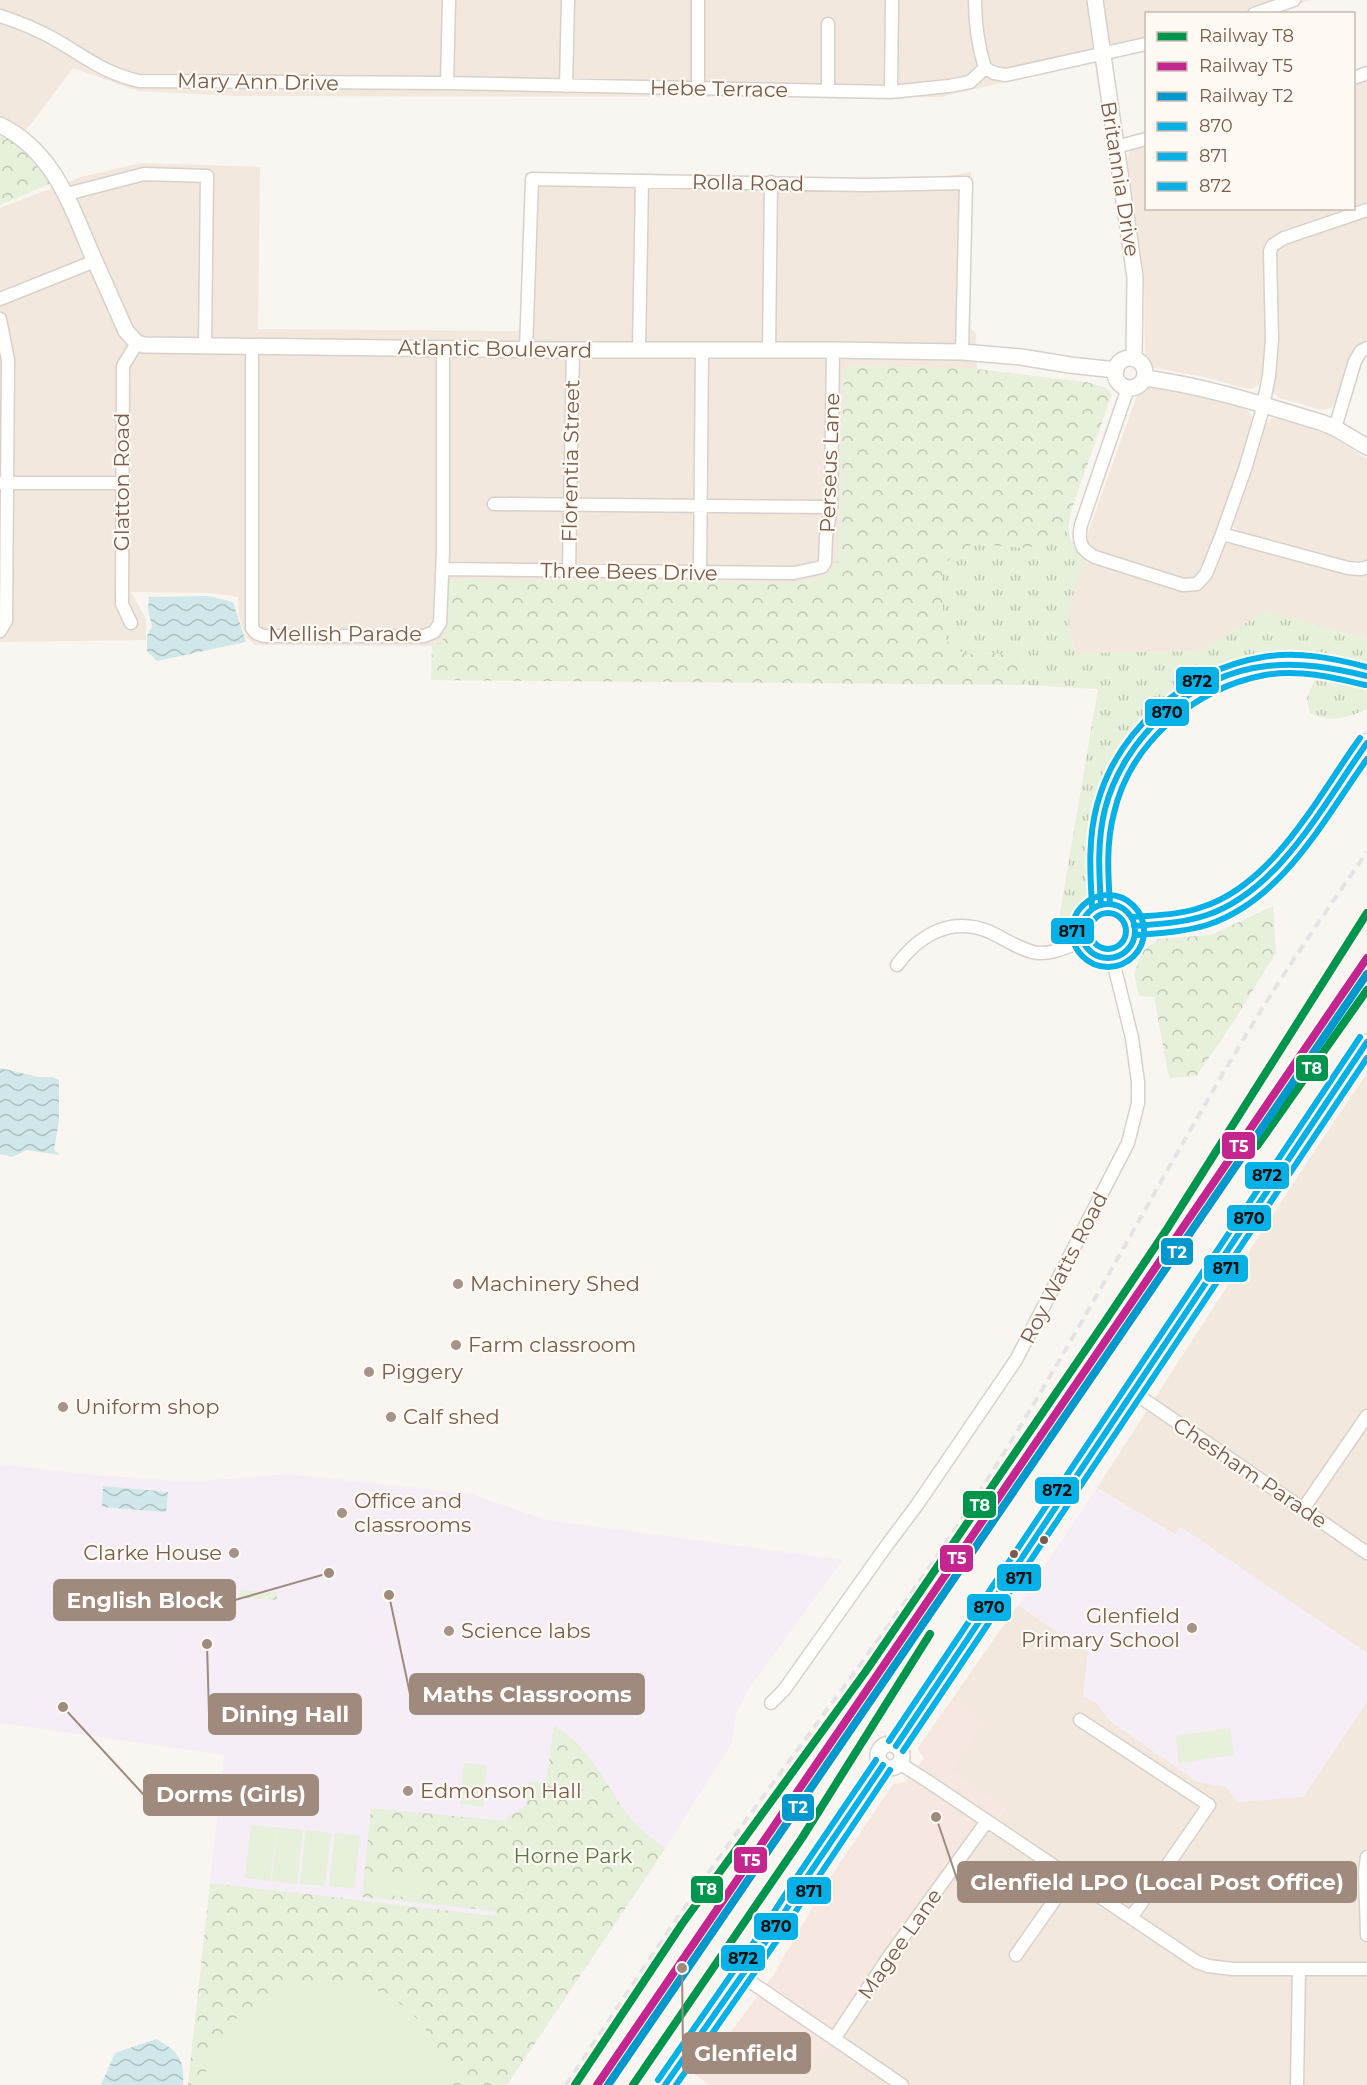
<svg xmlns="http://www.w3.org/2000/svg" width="1367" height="2085" font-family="Montserrat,sans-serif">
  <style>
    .residential { fill: #f2e8de }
    .commercial { fill: #f6e8e1 }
    .education { fill: #f6eef6 }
    .grass { fill: url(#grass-tufts) }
    .forest { fill: url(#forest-crowns) }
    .pitch { fill: #e7f0db }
    .water { fill: url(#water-waves) }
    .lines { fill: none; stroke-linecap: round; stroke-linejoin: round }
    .minor-casing { stroke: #d7d1cb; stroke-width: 15 }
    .tertiary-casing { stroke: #d7d1cb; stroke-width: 18 }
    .secondary-casing { stroke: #d9d2cb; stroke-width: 21 }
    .minor { stroke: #fefefd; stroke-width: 12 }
    .tertiary { stroke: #fefefd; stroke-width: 15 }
    .secondary { stroke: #fefefd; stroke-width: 18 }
    .rail { stroke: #e6e3e7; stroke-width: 4; stroke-dasharray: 9 6; stroke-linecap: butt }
    .bus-1-casing { stroke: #fffaf3; stroke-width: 10 }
    .bus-2-casing { stroke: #fffaf3; stroke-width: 10 }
    .bus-3-casing { stroke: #fffaf3; stroke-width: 10 }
    .bus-1 { stroke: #06b1e7; stroke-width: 6 }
    .bus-2 { stroke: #06b1e7; stroke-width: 6 }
    .bus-3 { stroke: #06b1e7; stroke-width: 6 }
    .rail-1-casing { stroke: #fffaf3; stroke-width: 12 }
    .rail-2-casing { stroke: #fffaf3; stroke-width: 12 }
    .rail-3-casing { stroke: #fffaf3; stroke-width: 12 }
    .rail-1 { stroke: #00954c; stroke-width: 8 }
    .rail-2 { stroke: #c4258f; stroke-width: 8 }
    .rail-3 { stroke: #0098cd; stroke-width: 8 }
    .poi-dot { fill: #a69286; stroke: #fffaf3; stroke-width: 2 }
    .bus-dot { fill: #7a5c4d; stroke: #fffaf3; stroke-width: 2 }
    .labels { text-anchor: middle; stroke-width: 4.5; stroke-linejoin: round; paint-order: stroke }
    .street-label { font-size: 21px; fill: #7a5c4d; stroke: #fffaf3 }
    .poi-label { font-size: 21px; fill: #7a5c4d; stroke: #fffaf3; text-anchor: start }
    .park-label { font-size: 21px; fill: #537a41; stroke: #fffaf3 }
    .leader { fill: none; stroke: #9f8a7d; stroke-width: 2 }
    .callout-dot { fill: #9f8a7d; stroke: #fffaf3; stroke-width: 2 }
    .callout { fill: #9f8a7d; stroke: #9f8a7d; stroke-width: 2 }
    .callout-label { font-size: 22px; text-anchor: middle; font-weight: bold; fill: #fff }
    .line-badge { stroke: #fffaf3; stroke-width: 2 }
    .badge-label { font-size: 16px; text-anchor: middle; font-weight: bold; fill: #fff }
    .pale-badge-label { font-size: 16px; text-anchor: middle; font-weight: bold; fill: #111 }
  </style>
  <defs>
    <pattern id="grass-tufts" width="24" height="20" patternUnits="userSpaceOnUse" patternTransform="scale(1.5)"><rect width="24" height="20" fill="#e7f0db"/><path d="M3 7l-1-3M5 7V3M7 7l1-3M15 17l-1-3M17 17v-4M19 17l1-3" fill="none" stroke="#c0c6b4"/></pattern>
    <pattern id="forest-crowns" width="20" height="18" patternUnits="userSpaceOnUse" patternTransform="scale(1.5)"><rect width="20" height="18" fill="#e7f0db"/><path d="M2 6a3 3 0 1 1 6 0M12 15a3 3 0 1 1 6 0" fill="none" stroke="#c0c6b4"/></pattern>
    <pattern id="water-waves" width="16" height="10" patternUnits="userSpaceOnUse" patternTransform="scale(1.5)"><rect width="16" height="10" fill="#d0e8ea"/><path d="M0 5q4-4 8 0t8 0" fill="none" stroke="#aebfc0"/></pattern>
  </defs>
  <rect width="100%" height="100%" fill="#f9f5f0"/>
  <!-- residential -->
  <path class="residential" d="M0 0H1312L1266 13 1146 14V49L941 97 239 96 138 91 73 68 31 124 8 149 0 145Z
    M1367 77V203L1354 207V82Z
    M1146 143V208L1350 209 1281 232 1270 240 1265 354 1262 379 1256 387 1247 389 1204 377 1154 368 1145 362 1144 276 1127 160 1130 149Z
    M141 163 260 167 258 329 517 331 524 324 525 173 930 179 971 172 970 327 976 334 977 369 849 366 844 370 838 560 830 574 815 580 793 583 448 580 447 631 442 641 432 646 255 645 246 637 239 615 238 597 209 593 131 592 146 619V640L0 642V208L81 177Z
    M1367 214V340L1359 344 1353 350 1336 402 1331 408 1322 410 1279 398 1274 393 1273 387 1277 334 1276 252 1279 246Z
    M1146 387 1199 395 1246 409 1253 417 1243 457 1200 573 1194 578 1187 579 1095 550 1087 542 1088 533 1137 395 1141 389Z
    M1272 418H1279L1326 433 1367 459V560L1352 562 1240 532 1234 527 1233 522 1264 426Z
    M1232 542 1367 571V639L1265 612 1201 651 1076 653 1069 632V611L1073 591 1086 557 1188 590 1222 546Z
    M1367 1073V1653L1181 1528 1176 1535 1097 1488 1307 1162Z
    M1018 1605 1088 1652 1083 1696 1097 1703 1109 1720 1198 1782 1303 1796 1367 1702V2085H797L818 2056 851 2024 916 1930 1005 1809 950 1771 984 1721 952 1699Z"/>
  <!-- commercial -->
  <path class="commercial" d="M952 1699 985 1721 950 1771 1005 1808 851 2024 818 2056 797 2085H710L695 2075 733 2029 774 1974 825 1885 893 1784 905 1782 924 1758 917 1749Z"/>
  <!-- education -->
  <path class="education" d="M0 1464 85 1474 189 1482 289 1474 471 1494 546 1520 843 1560 749 1688 736 1714 732 1743 668 1844 611 1930 210 1883 224 1755 0 1723Z
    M1097 1488 1175 1535 1181 1527 1367 1653V1702L1303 1797 1238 1802 1226 1787 1198 1782 1109 1720 1097 1703 1083 1696 1088 1652 1018 1605Z"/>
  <!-- grass -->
  <path class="grass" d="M1068 529 1070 539 1086 557C1074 590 1061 620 1076 653L1201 651 1265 611 1367 639V709C1347 718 1330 723 1310 713L1307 698 1317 674 1341 682 1355 661C1325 654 1277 650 1247 657 1181 674 1120 728 1097 792 1089 814 1094 854 1093 878 1092 885 1092 894 1089 900 1087 904 1084 908 1081 912 1078 918 1075 926 1073 933L1056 937 1098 689 1026 685 1023 657 1011 653 971 654 954 650 946 639 940 583 944 566 954 554 973 544 1028 548 1052 543Z"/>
  <!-- forest -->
  <path class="forest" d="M0 131 14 138 54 182 0 205Z
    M849 366 977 369 1086 382 1107 388 1112 394 1071 511 1068 529 1052 543 1028 548 973 544 954 554 944 566 940 583 946 639 954 650 971 654 1011 653 1023 657 1026 685 431 680 432 646 442 641 447 631 448 579 793 583C817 580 825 581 838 560L844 370Z
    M1273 906 1276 953 1230 1027 1196 1076 1169 1078 1154 997 1139 996 1134 974 1142 951 1159 939 1211 935Z
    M240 1590 277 1593V1600L239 1597Z
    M554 1726C592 1745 606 1790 633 1821 642 1832 655 1839 665 1849L507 2085H188L210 1883 495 1916 496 1911 362 1897 371 1808 506 1821 503 1852 507 1817 526 1806 528 1782 546 1783Z"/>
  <!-- pitch -->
  <path class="pitch" d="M1230 1728 1234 1755 1179 1763 1176 1736Z
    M464 1763 487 1765 483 1807 460 1804Z
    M251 1825 303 1830 297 1884 272 1881 277 1829 270 1881 245 1878Z
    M306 1830 331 1833 325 1886 300 1884Z
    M335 1833 360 1836 354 1889 329 1886Z
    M376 1871 423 1876 420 1899 373 1893Z
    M339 1981C350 1983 362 1984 371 1988 414 2004 441 2042 452 2085H202L213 2050 239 2015 275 1991 307 1982Z"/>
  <!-- water -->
  <path class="water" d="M208 596 233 602 246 642 157 661 147 651V636L152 626 148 610 149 597Z
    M0 1068 39 1077H53L59 1080V1121L54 1150 60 1155 27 1150 12 1157 0 1154Z
    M103 1486 168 1492 166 1512 102 1507Z
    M156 2039C178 2051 185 2059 183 2085H101L115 2053Z"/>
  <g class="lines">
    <!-- minor casing -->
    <g class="minor-casing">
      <path id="minor" d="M698 0V89
        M975 0C975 23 978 46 985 68L994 73 1006 75 1146 44
        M1254 14 1294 0
        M0 16C19 22 38 30 56 40 85 57 106 74 139 81L447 83 449 0
        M1354 78 1367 73
        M447 83 891 92 949 86 970 82 985 68
        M566 86 568 0
        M828 91V24
        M891 92 892 0
        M1116 147 1146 139
        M67 194 144 174 207 176 205 347
        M0 299 95 261
        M0 319 8 360 6 621 0 631
        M252 347V628L256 633 264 636H424L434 632 440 623 443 552V348
        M526 350 532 179 866 185 966 183 962 352
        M639 350 642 182
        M769 351 771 182
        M1128 388 1081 525C1078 540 1080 550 1095 557L1183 585 1197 584 1206 574 1222 534 1245 469 1261 415 1269 376 1272 340 1270 251 1273 245 1284 238 1367 210
        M1335 428 1355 361 1361 351 1367 348
        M1 483H123
        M494 504 831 507
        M1222 534 1348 568 1361 569 1367 567
        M443 569 794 573 822 567 825 562 826 536 831 507 833 350
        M569 571 573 350
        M700 573 702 351
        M131 623 122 604 123 366 137 343
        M897 965C920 934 952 916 990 932 1005 939 1022 951 1038 953 1053 954 1069 946 1083 941
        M1133 1392 1367 1553
        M1303 1509 1367 1416
        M771 1703 784 1690 887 1545 917 1505 1016 1360 1128 1143 1138 1103V1082L1132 1038 1112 957
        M1080 1720 1209 1805 1131 1918
        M899 1763 926 1780 1197 1962 1208 1966 1233 1969H1367
        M1367 1857 1365 1872 1367 1935
        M1016 1955 1070 1878
        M742 1976 902 2085
        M834 2039 888 1958 987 1821
        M1297 2085 1299 1969"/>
    </g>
    <!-- tertiary casing -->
    <g class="tertiary-casing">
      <path id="tertiary" d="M1095 0 1135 277 1134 359
        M0 125C51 150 69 200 90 250 102 277 114 304 126 331L137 343 144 345 550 350H833L962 352 1021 357 1070 365 1116 370
        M1115 373a15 15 0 1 1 30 0a15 15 0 1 1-30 0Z
        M1145 378C1205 386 1264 405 1323 423L1335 428 1367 447
        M878 1756a12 12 0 1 1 24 0a12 12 0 1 1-24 0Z
        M896 1746 1367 1042
        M665 2085 771 1934 797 1892 883 1765"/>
    </g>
    <!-- secondary casing -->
    <g class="secondary-casing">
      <path id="secondary" d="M1081 931a27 27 0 1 1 54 0a27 27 0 1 1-54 0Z
        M1101 905C1098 868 1097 832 1109 796 1135 720 1214 662 1295 664 1320 664 1343 670 1367 676
        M1134 926C1161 924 1190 923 1215 912 1262 892 1289 854 1317 815 1333 791 1350 767 1367 743"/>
    </g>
    <!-- minor -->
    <use href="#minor" class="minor"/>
    <!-- tertiary -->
    <use href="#tertiary" class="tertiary"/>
    <!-- secondary -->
    <use href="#secondary" class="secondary"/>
    <!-- rail -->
    <path class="rail" d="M566 2085C622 2001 677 1916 736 1834 818 1720 905 1609 980 1491 1072 1347 1150 1196 1237 1050 1277 982 1322 917 1367 852"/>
    <!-- bus-1 casing -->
    <g class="bus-1-casing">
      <path id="bus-1" d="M1081 931a27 27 0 1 1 54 0a27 27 0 1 1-54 0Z
        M1101 905C1099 873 1097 841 1105 809 1123 738 1193 673 1267 666 1302 662 1333 668 1367 676
        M1134 926C1158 924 1183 923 1207 915 1280 890 1324 803 1367 743
        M896 1746 1367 1042
        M665 2085 771 1934 797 1892 883 1765"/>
    </g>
    <!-- bus-2 casing -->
    <g class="bus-2-casing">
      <path id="bus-2" d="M1072 931a36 36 0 1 1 72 0a36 36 0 1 1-72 0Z
        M1110 904C1108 874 1106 843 1114 813 1130 743 1195 688 1265 675 1299 669 1332 677 1365 685
        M1135 935C1159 933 1184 932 1207 925 1283 900 1324 819 1367 759
        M903 1751 1367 1058
        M676 2085 778 1939 805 1897 890 1770"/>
    </g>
    <!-- bus-3 casing -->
    <g class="bus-3-casing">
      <path id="bus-3" d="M1092 906C1090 872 1088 838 1097 805 1117 730 1186 670 1263 657 1298 651 1333 658 1367 667
        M1090 931a18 18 0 1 1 36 0a18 18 0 1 1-36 0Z
        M1133 917C1156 915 1180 915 1202 907 1274 884 1318 796 1360 738
        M889 1741 1360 1037
        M658 2080 763 1929 790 1887 876 1760"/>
    </g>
    <!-- bus-1 -->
    <use href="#bus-1" class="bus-1"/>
    <!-- bus-2 -->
    <use href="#bus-2" class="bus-2"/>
    <!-- bus-3 -->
    <use href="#bus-3" class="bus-3"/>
    <!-- rail-1 casing -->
    <g class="rail-1-casing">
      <path id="rail-1" d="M1257 1146 1367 990
        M575 2085 682 1924 866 1671 1106 1320 1167 1229 1367 913
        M633 2085 802 1838 930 1634"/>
    </g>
    <!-- rail-2 casing -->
    <g class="rail-2-casing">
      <path id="rail-2" d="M597 2085 1367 958"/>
    </g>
    <!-- rail-3 casing -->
    <g class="rail-3-casing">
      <path id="rail-3" d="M608 2085 1367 974"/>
    </g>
    <!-- rail-1 -->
    <use href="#rail-1" class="rail-1"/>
    <!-- rail-2 -->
    <use href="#rail-2" class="rail-2"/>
    <!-- rail-3 -->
    <use href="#rail-3" class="rail-3"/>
  </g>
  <!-- markers -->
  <g class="poi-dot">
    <circle cx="458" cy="1284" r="6"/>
    <circle cx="456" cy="1345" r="6"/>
    <circle cx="369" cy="1372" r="6"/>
    <circle cx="63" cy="1407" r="6"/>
    <circle cx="391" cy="1417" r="6"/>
    <circle cx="342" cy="1513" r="6"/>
    <circle cx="234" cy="1553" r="6"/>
    <circle cx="1192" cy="1628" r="6"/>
    <circle cx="449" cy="1631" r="6"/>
    <circle cx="408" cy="1791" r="6"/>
  </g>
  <g class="bus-dot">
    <circle cx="1044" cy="1540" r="5"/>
    <circle cx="1014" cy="1554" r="5"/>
  </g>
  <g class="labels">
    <!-- street labels -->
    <g class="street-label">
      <text transform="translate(258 82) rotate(1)" y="7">Mary Ann Drive</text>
      <text transform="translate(719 89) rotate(1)" y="7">Hebe Terrace</text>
      <text transform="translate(1120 179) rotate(81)" y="7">Britannia Drive</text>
      <text transform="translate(748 183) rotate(1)" y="7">Rolla Road</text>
      <text transform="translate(495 349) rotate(1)" y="7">Atlantic Boulevard</text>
      <text transform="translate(571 461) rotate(-89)" y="7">Florentia Street</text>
      <text transform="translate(830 463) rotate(-88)" y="7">Perseus Lane</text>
      <text transform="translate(122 482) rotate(-90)" y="7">Glatton Road</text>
      <text transform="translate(629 572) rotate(1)" y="7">Three Bees Drive</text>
      <text x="345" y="641">Mellish Parade</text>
      <text transform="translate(1064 1268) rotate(-63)" y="7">Roy Watts Road</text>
      <text transform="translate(1250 1473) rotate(34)" y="7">Chesham Parade</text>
      <text transform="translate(900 1944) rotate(-55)" y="7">Magee Lane</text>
    </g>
    <!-- poi labels -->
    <g class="poi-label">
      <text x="470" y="1291">Machinery Shed</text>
      <text x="468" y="1352">Farm classroom</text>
      <text x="381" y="1379">Piggery</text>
      <text x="75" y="1414">Uniform shop</text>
      <text x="403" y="1424">Calf shed</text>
      <text x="354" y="1508">Office and<tspan x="354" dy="24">classrooms</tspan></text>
      <text x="222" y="1560" text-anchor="end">Clarke House</text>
      <text x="1180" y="1623" text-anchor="end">Glenfield<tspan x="1180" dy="24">Primary School</tspan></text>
      <text x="461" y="1638">Science labs</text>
      <text x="420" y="1798">Edmonson Hall</text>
    </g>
    <!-- park labels -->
    <g class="park-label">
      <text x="573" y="1863">Horne Park</text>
    </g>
  </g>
  <!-- callouts -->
  <path class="leader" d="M329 1573L235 1600M389 1595L410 1694M207 1644L209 1714M63 1707L144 1795M936 1817L958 1882M682 1968L683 2053"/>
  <g class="callout-dot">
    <circle cx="329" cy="1573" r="6"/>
    <circle cx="389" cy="1595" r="6"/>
    <circle cx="207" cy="1644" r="6"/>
    <circle cx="63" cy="1707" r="6"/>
    <circle cx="936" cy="1817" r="6"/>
    <circle cx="682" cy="1968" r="6"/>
  </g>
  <g class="callout">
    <rect x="54" y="1580" width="181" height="40" rx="6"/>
    <rect x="410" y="1674" width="234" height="40" rx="6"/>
    <rect x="209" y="1694" width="152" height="40" rx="6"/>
    <rect x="144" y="1775" width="174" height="40" rx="6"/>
    <rect x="958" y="1862" width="398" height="40" rx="6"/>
    <rect x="683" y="2033" width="127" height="40" rx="6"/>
  </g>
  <g class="callout-label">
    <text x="145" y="1608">English Block</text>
    <text x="527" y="1702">Maths Classrooms</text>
    <text x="285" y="1722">Dining Hall</text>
    <text x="231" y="1802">Dorms (Girls)</text>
    <text x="1157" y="1890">Glenfield LPO (Local Post Office)</text>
    <text x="746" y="2061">Glenfield</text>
  </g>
  <g class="line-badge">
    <rect x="1175" y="666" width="45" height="29" rx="6" fill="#06b1e7"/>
    <rect x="1144" y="698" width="46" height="29" rx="6" fill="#06b1e7"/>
    <rect x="1050" y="917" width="45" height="28" rx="6" fill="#06b1e7"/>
    <rect x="1295" y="1054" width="34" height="28" rx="6" fill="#00954c"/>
    <rect x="1221" y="1131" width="35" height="29" rx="6" fill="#c4258f"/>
    <rect x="1244" y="1161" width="46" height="29" rx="6" fill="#06b1e7"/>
    <rect x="1226" y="1204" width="46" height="28" rx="6" fill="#06b1e7"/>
    <rect x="1160" y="1237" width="34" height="29" rx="6" fill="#0098cd"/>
    <rect x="1203" y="1254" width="46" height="29" rx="6" fill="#06b1e7"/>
    <rect x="1034" y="1476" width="46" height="29" rx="6" fill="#06b1e7"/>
    <rect x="962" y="1490" width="35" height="29" rx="6" fill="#00954c"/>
    <rect x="939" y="1544" width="35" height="29" rx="6" fill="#c4258f"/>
    <rect x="996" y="1563" width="46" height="29" rx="6" fill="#06b1e7"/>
    <rect x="966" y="1593" width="46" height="29" rx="6" fill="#06b1e7"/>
    <rect x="781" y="1793" width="34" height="29" rx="6" fill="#0098cd"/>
    <rect x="733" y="1846" width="35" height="28" rx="6" fill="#c4258f"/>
    <rect x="690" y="1875" width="34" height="29" rx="6" fill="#00954c"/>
    <rect x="786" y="1876" width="46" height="29" rx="6" fill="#06b1e7"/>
    <rect x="753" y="1912" width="46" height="29" rx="6" fill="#06b1e7"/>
    <rect x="720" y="1944" width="46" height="28" rx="6" fill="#06b1e7"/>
  </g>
  <g class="badge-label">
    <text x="1312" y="1074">T8</text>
    <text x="1239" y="1152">T5</text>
    <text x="1177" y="1258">T2</text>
    <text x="980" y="1511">T8</text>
    <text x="957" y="1564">T5</text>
    <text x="798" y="1813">T2</text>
    <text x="751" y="1866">T5</text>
    <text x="707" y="1895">T8</text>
  </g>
  <g class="pale-badge-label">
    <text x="1197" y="687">872</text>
    <text x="1167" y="718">870</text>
    <text x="1072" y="937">871</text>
    <text x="1267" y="1181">872</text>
    <text x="1249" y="1224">870</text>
    <text x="1226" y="1274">871</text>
    <text x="1057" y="1496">872</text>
    <text x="1019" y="1584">871</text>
    <text x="989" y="1613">870</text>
    <text x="809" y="1897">871</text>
    <text x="776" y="1932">870</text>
    <text x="743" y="1964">872</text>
  </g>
  <!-- legend -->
  <rect x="1145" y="12" width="210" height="198" fill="#fffaf3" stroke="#cabbb1" stroke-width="1.5"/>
  <rect x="1157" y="32" width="30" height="9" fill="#00954c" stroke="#cabbb1" stroke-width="1.5"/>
  <text x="1199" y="42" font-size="18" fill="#7a5c4d">Railway T8</text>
  <rect x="1157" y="62" width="30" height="9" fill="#c4258f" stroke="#cabbb1" stroke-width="1.5"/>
  <text x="1199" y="72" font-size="18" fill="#7a5c4d">Railway T5</text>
  <rect x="1157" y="92" width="30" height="9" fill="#0098cd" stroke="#cabbb1" stroke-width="1.5"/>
  <text x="1199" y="102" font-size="18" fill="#7a5c4d">Railway T2</text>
  <rect x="1157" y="122" width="30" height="9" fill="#06b1e7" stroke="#cabbb1" stroke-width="1.5"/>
  <text x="1199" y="132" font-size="18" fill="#7a5c4d">870</text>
  <rect x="1157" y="152" width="30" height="9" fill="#06b1e7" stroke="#cabbb1" stroke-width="1.5"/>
  <text x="1199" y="162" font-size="18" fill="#7a5c4d">871</text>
  <rect x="1157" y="182" width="30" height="9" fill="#06b1e7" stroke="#cabbb1" stroke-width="1.5"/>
  <text x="1199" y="192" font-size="18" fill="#7a5c4d">872</text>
</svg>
